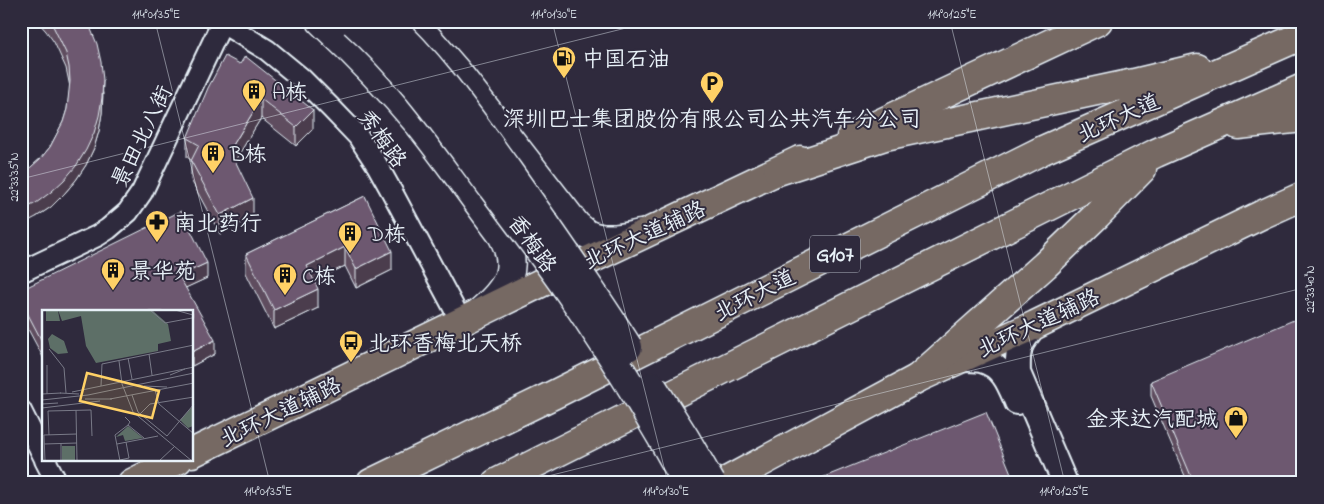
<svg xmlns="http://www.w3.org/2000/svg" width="1324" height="504" font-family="'Indie Flower','LXGW WenKai TC',sans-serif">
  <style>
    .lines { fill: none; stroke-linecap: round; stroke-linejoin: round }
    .minor-casing { stroke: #e8f1f8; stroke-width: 24 }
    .tertiary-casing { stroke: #e8f1f8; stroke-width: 28 }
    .secondary-casing { stroke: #e8f1f8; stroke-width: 31 }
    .primary-casing { stroke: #e8f1f8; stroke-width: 31 }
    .trunk-casing { stroke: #e8f1f8; stroke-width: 31 }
    .minor { stroke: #2f2a3d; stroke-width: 20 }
    .tertiary { stroke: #2f2a3d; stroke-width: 24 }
    .secondary { stroke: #2f2a3d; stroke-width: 28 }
    .primary { stroke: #766964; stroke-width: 28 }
    .trunk { stroke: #766964; stroke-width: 28 }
    .secondary-bridge-casing { stroke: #e8f1f8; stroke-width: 31; stroke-linecap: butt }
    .secondary-bridge { stroke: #2f2a3d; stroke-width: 28 }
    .wall { fill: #5e4d5f; stroke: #e8f1f8 }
    .shaded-wall { fill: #4c3e4e; stroke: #e8f1f8 }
    .building { fill: #6d596f; stroke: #e8f1f8 }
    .ticks { fill: none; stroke: #e8f1f8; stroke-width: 1; stroke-opacity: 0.45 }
    .labels { text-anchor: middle; stroke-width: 4; stroke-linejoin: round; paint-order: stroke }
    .shield { fill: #2f2a3d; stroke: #b0b5c0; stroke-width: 1 }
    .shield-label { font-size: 21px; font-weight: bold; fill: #e8f1f8 }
    .poi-label { font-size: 22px; fill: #e8f1f8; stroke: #2f2a3d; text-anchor: start }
    .street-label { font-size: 22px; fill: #e8f1f8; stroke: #2f2a3d }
    .inset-road { fill: none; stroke: #797a88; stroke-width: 1 }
    .view { fill: #ffd166; fill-opacity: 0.15; stroke: #ffd166; stroke-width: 2.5 }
    .inset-edge { fill: none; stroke: #e8f1f8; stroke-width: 2.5 }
    .neatline { fill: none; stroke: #e8f1f8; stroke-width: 2 }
    .ticks-label { font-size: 12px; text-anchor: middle; fill: #e8f1f8 }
  </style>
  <rect width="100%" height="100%" fill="#2f2a3d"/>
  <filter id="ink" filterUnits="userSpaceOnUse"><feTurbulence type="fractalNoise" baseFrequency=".02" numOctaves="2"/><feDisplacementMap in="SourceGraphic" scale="10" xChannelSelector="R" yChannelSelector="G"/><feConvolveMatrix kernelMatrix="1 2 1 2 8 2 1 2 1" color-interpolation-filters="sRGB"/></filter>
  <g filter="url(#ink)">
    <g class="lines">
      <!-- minor casing -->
      <g class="minor-casing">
        <path id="minor" d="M219 21 267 50 301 78 332 109 358 136 377 165 392 192 462 323
          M21 272 97 236 108 229 128 212 142 192 222 23
          M21 411 44 457
          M45 460 57 483"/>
      </g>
      <!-- tertiary casing -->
      <g class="tertiary-casing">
        <path id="tertiary" d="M1035 325C1019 344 1017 348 1018 373L1065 483
          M960 359C967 359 975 359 981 360 1003 366 1009 383 1017 402"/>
      </g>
      <!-- secondary casing -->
      <g class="secondary-casing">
        <path id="secondary" d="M321 21C356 54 388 87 419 124 448 160 474 198 502 235 521 269 507 289 480 312
          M411 21 425 35 458 73 577 226C580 228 584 232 587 234 602 242 624 238 640 234"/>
      </g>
      <!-- primary casing -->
      <g class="primary-casing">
        <path id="primary" d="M851 137 1098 21
          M192 453 547 280 800 160
          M132 483 178 460
          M723 483 918 378 1035 325 1261 215 1303 196"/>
      </g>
      <!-- trunk casing -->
      <g class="trunk-casing">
        <path id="trunk" d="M1238 125 1303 118
          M778 171 885 136 1134 83 1197 68
          M918 378 1045 265 1097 215 1142 169
          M371 483 553 395 1043 150 1303 35
          M496 483 1156 153 1303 88"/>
      </g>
      <!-- minor -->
      <use href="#minor" class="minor"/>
      <!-- tertiary -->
      <use href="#tertiary" class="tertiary"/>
      <!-- secondary -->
      <use href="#secondary" class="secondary"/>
      <!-- primary -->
      <use href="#primary" class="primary"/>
      <!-- trunk -->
      <use href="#trunk" class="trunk"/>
      <!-- secondary-bridge casing -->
      <g class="secondary-bridge-casing">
        <path id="secondary-bridge" d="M385 21C433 64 470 119 508 171 549 229 590 287 628 347
          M354 22C409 71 450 131 494 190 524 230 555 270 583 312 620 367 655 424 687 483
          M652 386 685 438 711 483"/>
      </g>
      <!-- secondary-bridge -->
      <use href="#secondary-bridge" class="secondary-bridge"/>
    </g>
    <!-- wall -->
    <path class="wall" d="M37 21H88L103 94 102 113 99 131 94 148 86 165 76 180 64 194 51 207 36 217 31 167 41 158 50 147 63 122 67 109 70 87 66 68 54 42 46 31Z
      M240 64 313 129 296 146 261 118 235 160 253 217 220 234 191 180V160L187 157V138Z
      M365 196 392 270 356 288 345 266 314 281 318 308 274 329 246 273V254Z
      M207 278 185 288 215 354 192 366V312H44V359L21 316V290Z
      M1151 381 1303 483H1188L1151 396Z"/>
    <!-- shaded-wall -->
    <path class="shaded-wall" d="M103 80 102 113 99 131 94 148 86 165 76 180 64 194 51 207 36 217 21 225V211Z
      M261 99V118L230 169V150Z
      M313 110V129L296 146V127Z
      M253 198V217L220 234V215Z
      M345 247V266L307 284V266Z
      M392 251V270L356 288V269Z
      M207 263V278L179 291V276Z
      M318 289V308L274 329V310Z
      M215 340V354L192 366V352Z"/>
    <!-- building -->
    <path class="building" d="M50 21H88L90 27 97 44 101 62 103 80 102 98 99 116 94 133 86 150 76 166 64 180 51 192 36 203 21 211V174L31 167 41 158 50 147 63 122 67 109 70 81 69 67 66 53 54 28Z
      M225 56 240 64 245 56 313 110 296 127 261 99 230 150 253 198 220 215 191 161 199 145 187 138 208 88Z
      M365 196 392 251 356 269 345 247 307 266 318 289 274 310 246 254Z
      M181 211 207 263 179 276 215 340 192 352V312H44V345L21 301V290Z
      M1303 316V483H1194L1151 381Z
      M986 412 1015 483H809Z"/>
  </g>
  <!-- ticks -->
  <path class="ticks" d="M155 21 270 483M552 21 668 483M950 21 1065 483M21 179 654 21M520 483 1303 288"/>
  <!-- icons -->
  <defs>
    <g id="fuel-pin" transform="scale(1.25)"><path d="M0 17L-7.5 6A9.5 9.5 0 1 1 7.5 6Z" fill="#ffd166" stroke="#2f2a3d"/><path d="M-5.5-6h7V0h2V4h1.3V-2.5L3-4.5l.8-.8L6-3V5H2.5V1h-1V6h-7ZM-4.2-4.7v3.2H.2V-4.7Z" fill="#111"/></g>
    <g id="parking-pin" transform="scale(1.25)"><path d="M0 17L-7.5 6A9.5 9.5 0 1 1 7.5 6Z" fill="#ffd166" stroke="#2f2a3d"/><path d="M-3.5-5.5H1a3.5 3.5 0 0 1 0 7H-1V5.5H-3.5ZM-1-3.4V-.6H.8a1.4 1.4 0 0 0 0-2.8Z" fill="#111"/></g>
    <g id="building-pin" transform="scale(1.25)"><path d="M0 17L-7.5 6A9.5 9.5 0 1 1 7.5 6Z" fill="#ffd166" stroke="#2f2a3d"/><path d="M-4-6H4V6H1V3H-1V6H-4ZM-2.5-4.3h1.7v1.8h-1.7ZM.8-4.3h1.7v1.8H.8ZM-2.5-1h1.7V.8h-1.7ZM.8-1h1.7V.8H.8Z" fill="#111"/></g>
    <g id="pharmacy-pin" transform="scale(1.25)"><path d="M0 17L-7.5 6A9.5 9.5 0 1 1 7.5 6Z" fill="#ffd166" stroke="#2f2a3d"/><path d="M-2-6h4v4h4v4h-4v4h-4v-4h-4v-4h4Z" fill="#111"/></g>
    <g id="bus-pin" transform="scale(1.25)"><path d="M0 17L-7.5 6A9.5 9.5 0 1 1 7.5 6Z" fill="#ffd166" stroke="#2f2a3d"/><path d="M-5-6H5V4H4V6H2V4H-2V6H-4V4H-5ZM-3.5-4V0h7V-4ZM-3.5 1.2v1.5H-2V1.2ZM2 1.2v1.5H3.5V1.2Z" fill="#111"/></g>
    <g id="shop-pin" transform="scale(1.25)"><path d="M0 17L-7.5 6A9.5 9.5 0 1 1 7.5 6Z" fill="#ffd166" stroke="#2f2a3d"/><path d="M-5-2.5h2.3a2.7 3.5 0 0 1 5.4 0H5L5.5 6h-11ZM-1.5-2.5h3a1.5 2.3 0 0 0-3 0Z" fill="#111"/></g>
  </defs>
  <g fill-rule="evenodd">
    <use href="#fuel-pin" x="564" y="58"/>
    <use href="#parking-pin" x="712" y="83"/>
    <use href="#building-pin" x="254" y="91"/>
    <use href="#building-pin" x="213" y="153"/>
    <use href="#pharmacy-pin" x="157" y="222"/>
    <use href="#building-pin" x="350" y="233"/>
    <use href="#building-pin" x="113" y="270"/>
    <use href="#building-pin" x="285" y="275"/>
    <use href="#bus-pin" x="351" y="342"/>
    <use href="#shop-pin" x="1236" y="418"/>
  </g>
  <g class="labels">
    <!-- shield labels -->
    <rect class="shield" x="810" y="235.5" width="50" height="37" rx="4"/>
    <g class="shield-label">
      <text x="835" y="261">G107</text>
    </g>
    <!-- poi labels -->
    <g class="poi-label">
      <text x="582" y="66">中国石油</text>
      <text x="272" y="99">A栋</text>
      <text x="712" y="126" text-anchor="middle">深圳巴士集团股份有限公司公共汽车分公司</text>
      <text x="230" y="161">B栋</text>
      <text x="174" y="230">南北药行</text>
      <text x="368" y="241">D栋</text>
      <text x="130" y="278">景华苑</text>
      <text x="302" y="283">C栋</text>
      <text x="368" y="350">北环香梅北天桥</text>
      <text x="1218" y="426" text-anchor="end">金来达汽配城</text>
    </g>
    <!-- street labels -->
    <g class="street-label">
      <text transform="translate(1118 117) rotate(-24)" y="8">北环大道</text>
      <text transform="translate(141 136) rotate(-64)" y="8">景田北八街</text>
      <text transform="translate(383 138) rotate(54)" y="8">秀梅路</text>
      <text transform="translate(644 234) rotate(-25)" y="8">北环大道辅路</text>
      <text transform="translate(533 243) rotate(54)" y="8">香梅路</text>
      <text transform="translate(754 294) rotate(-27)" y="8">北环大道</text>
      <text transform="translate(1038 322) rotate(-25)" y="8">北环大道辅路</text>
      <text transform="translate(280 411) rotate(-26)" y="8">北环大道辅路</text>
    </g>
  </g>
  <!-- overview -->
  <g transform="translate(42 310)">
    <rect width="151" height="151" fill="#2f2a3d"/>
    <path d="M4 0 16 1 18 11H4ZM16 0H110L126 14 129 31 116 34V41L54 53 44 36 39 6 20 11ZM10 24 22 31 26 43 16 44 8 38 6 29ZM151 96V116L146 118 138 110ZM86 116 101 128 83 131 81 125 74 127ZM20 136H33V151H20Z" fill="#5d6f67"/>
    <path class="inset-road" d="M108 0 123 13 150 8M133 0 151 5M7 39 22 58 24 83M107 44 110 65M86 48 90 69M77 51 80 74 91 102 150 151M128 65 143 59M59 76 60 54 152 35M102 76 125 77M113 80 117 94 152 124M30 82 152 57M18 83 37 84M0 84 19 83M5 84V55M90 85 96 102 125 126 152 94M43 89H70M68 89 152 73M0 90 46 85 152 63M0 94 16 93M0 98 58 91M34 100 35 151M98 104 108 94 152 87M83 107 88 112 86 115 102 128M7 125 6 101 49 100 50 126M19 133V151M2 134 35 133M75 134 116 126M78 150 87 148 84 132M3 151 2 125 35 124M78 151 73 125 86 115M117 151 132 137"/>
    <path class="view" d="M45 63 117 81 110 108 38 91Z"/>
    <rect width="151" height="151" class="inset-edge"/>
  </g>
  <!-- margin -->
  <rect width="1324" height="504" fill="none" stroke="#2f2a3d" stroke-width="55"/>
  <rect x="28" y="28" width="1268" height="448" class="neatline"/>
  <g class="ticks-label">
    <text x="156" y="18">114°01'35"E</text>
    <text x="554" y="18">114°01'30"E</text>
    <text x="952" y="18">114°01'25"E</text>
    <text transform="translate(14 177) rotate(-90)" y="4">22°33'35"N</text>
    <text transform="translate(1310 289) rotate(-90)" y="4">22°33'40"N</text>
    <text x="268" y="495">114°01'35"E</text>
    <text x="666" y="495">114°01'30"E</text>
    <text x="1064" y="495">114°01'25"E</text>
  </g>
</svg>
